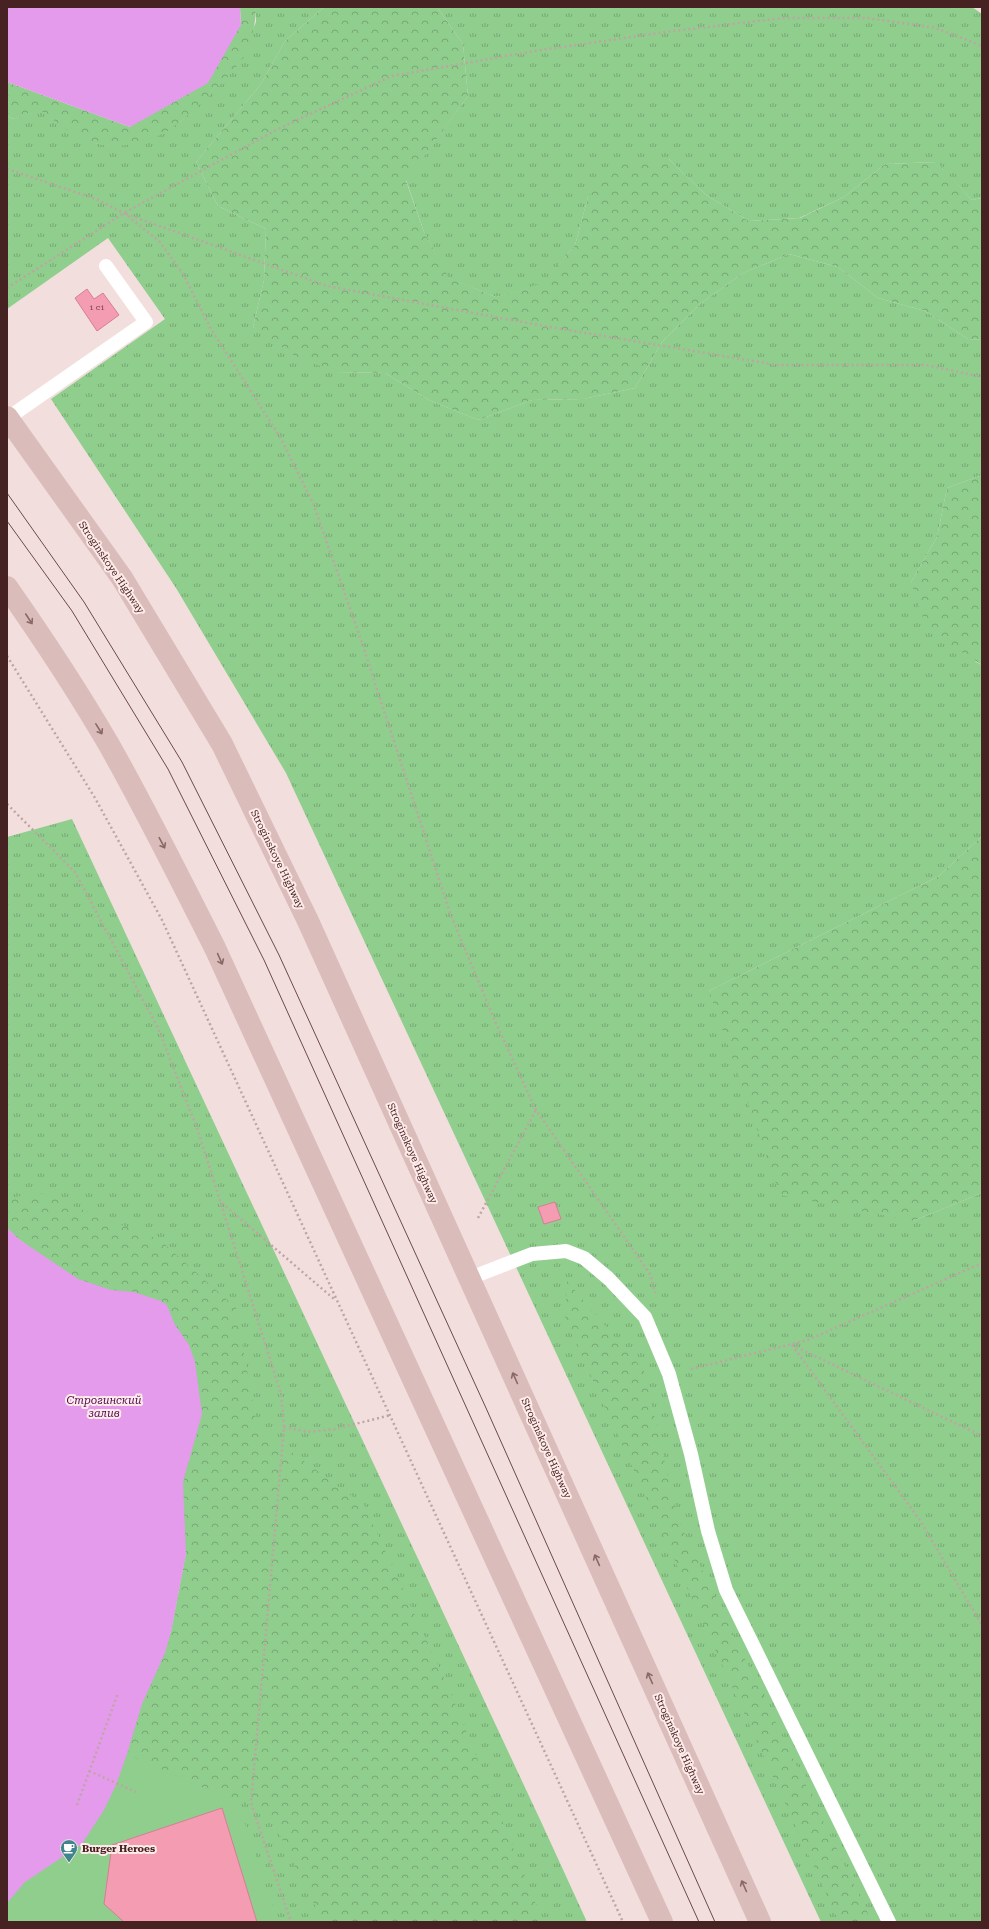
<svg xmlns="http://www.w3.org/2000/svg" width="989" height="1929" font-family="'Roboto Serif',serif">
  <style>
    .grass { fill: url(#grass-tufts) }
    .forest { fill: url(#forest-crowns) }
    .green { fill: #8fce8d }
    .water { fill: #e59bec }
    .building { fill: #f49cb2; stroke: #d47f95 }
    .lines { fill: none; stroke-linecap: round; stroke-linejoin: round }
    .path { stroke: #bea5a4; stroke-width: 2.5; stroke-dasharray: 2 3; stroke-linecap: butt }
    .service { stroke: #fff; stroke-width: 14 }
    .secondary { stroke: #dabdbb; stroke-width: 22 }
    .tram { stroke: #6a4a49; stroke-width: 1 }
    .oneway { stroke: #896867 }
    .labels { text-anchor: middle; stroke-width: 4; stroke-linejoin: round; paint-order: stroke }
    .number-label { font-size: 8px; fill: #724146 }
    .street-label { font-size: 10px; fill: #462322; stroke: #ffecea }
    .poi-label { font-size: 10px; font-weight: bold; fill: #462322; stroke: #ffecea; text-anchor: start }
    .water-label { font-size: 11px; font-style: italic; fill: #4c0753; stroke: #ffecea }
  </style>
  <defs>
    <pattern id="grass-tufts" width="24" height="20" patternUnits="userSpaceOnUse"><rect width="24" height="20" fill="#8fce8d"/><path d="M3 7l-1-3M5 7V3M7 7l1-3M15 17l-1-3M17 17v-4M19 17l1-3" fill="none" stroke="#77a773"/></pattern>
    <pattern id="forest-crowns" width="20" height="18" patternUnits="userSpaceOnUse"><rect width="20" height="18" fill="#8fce8d"/><path d="M2 6a3 3 0 1 1 6 0M12 15a3 3 0 1 1 6 0" fill="none" stroke="#77a773"/></pattern>
  </defs>
  <rect width="100%" height="100%" fill="#f2dedd"/>
  <!-- grass -->
  <path class="grass" d="M256 7H333L323 8 285 41 261 84 196 162 218 206 266 229 264 280 253 327 336 372 385 373 429 400 478 420 532 400 583 399 635 388 662 342 700 304 743 273 789 254 838 267 878 298 925 311 968 339 982 340V475L947 488 937 537 911 582 976 662 982 665V836L939 876 709 991 913 1221 982 1193V1922H821L286 773 176 588 51 399 165 319 108 238 7 309V116L13 119 38 108 54 120 95 143 111 146 128 144 180 122 237 66 256 22Z
    M437 7H972L982 14V198L972 200 936 162 885 164 844 197 799 218 749 221 706 195 669 159 588 197 575 245 543 284 496 297 448 278 424 232 406 180 468 96 463 44Z
    M72 819 543 1826 587 1922H7V1903L171 1632 186 1554 62 1269 20 1240 7 1228V837Z"/>
  <!-- forest -->
  <path class="forest" d="M240 7H256C256 22 252 37 247 51 239 70 184 122 166 132 151 140 127 147 110 146 84 144 59 124 38 109L13 119 7 116V82L130 127 241 25Z
    M333 7H437L463 44 468 96 406 181 424 232 449 278 496 297 543 283 575 245 588 197 620 161 669 159 706 195 749 221 800 218 844 197 885 164 937 162 972 200 982 198V340L968 339 925 311 878 298 838 267 789 254 743 273 700 304 662 342 635 388 583 399 532 400 478 420 429 400 385 373 336 372 295 356 253 327 264 280 266 229 218 206 196 162 261 84 285 41 323 8Z
    M982 475V665L927 630 911 582 937 537 947 488Z
    M982 836V1193L913 1221 780 1195 709 991 939 876Z
    M38 1192 160 1240 236 1308 257 1427 364 1505 450 1691 543 1922H323L273 1821 251 1803H238L7 1922V1903L134 1727 165 1653 171 1632 186 1554 183 1482 202 1414 195 1362 189 1345 174 1323 167 1305 134 1292 111 1290 78 1279 20 1240 7 1228V1199Z
    M567 1281 644 1371 678 1520 872 1922H839L565 1319Z"/>
  <!-- green -->
  <path class="green" d="M127 1754 238 1803 278 1922H7V1903L25 1882 82 1844 104 1810Z"/>
  <!-- water -->
  <path class="water" d="M7 7H240L241 25 208 83 130 127 7 82Z
    M7 1228 20 1240 78 1279 111 1290 134 1292 161 1301 167 1305 174 1323 189 1345 195 1362 202 1414 183 1482 186 1554 171 1632 165 1653 142 1704 127 1754 116 1785 104 1810 82 1844 25 1882 7 1903Z"/>
  <!-- building -->
  <path class="building" d="M87 289 94 299 103 293 119 315 97 331 75 298Z
    M555 1202 561 1219 544 1224 538 1207Z
    M222 1808 257 1922H124L104 1904 112 1845Z"/>
  <g class="lines">
    <!-- path -->
    <path class="path" d="M7 169 96 199 124 213 159 241 183 274 211 329 280 437 313 503 359 634 450 913 494 1019 536 1110 650 1274 655 1293
      M126 214 327 286 544 326 777 365H926L982 377
      M7 288 124 213 280 128 392 76 535 51 665 32 783 18H868L936 28 982 46
      M7 656 95 798 162 920 623 1922
      M7 804 75 872 158 1028 198 1131 281 1394 284 1427 251 1803 291 1922
      M222 1203 334 1299
      M478 1218 536 1110
      M792 1345 919 1519 982 1625
      M792 1345 982 1436
      M691 1369 808 1340 982 1263
      M284 1427 308 1432 335 1429 391 1415
      M89 1771 136 1792
      M77 1805 118 1693"/>
    <!-- service -->
    <path class="service" d="M8 418 146 322 106 266
      M470 1278 532 1254 566 1251 584 1258 608 1278 645 1317 669 1374 691 1454 708 1531 726 1590 889 1922"/>
    <!-- secondary -->
    <path class="secondary" d="M7 417 122 578 222 744 308 921 760 1922
      M7 587C42 637 77 690 108 743 146 810 180 879 215 948L662 1922"/>
    <!-- tram -->
    <path class="tram" d="M7 493 84 602 182 762 279 955 486 1408 715 1922
      M7 521 72 611 168 769 264 960 699 1922"/>
  </g>
  <!-- one-way arrows -->
  <defs><path id="oneway-shaft" d="M-6 0H5M1.5-3L5.5 0L1.5 3" fill="none" stroke-width="1.6" stroke-linecap="round" stroke-linejoin="round"/></defs>
  <g class="oneway">
    <use href="#oneway-shaft" transform="translate(29 619) rotate(57)"/>
    <use href="#oneway-shaft" transform="translate(99 729) rotate(58)"/>
    <use href="#oneway-shaft" transform="translate(162 843) rotate(62)"/>
    <use href="#oneway-shaft" transform="translate(220 959) rotate(66)"/>
    <use href="#oneway-shaft" transform="translate(515 1378) rotate(-114)"/>
    <use href="#oneway-shaft" transform="translate(597 1560) rotate(-114)"/>
    <use href="#oneway-shaft" transform="translate(650 1678) rotate(-114)"/>
    <use href="#oneway-shaft" transform="translate(744 1886) rotate(-114)"/>
  </g>
  <!-- icons -->
  <defs>
    <g id="cafe-pin" transform="scale(0.9)"><path d="M0 17L-7.5 6A9.5 9.5 0 1 1 7.5 6Z" fill="#3e858c" stroke="#ffecea"/><path d="M-5.5-4.5H6V0H3Q3 3.5 0 3.5H-2.5Q-5.5 3.5-5.5 0ZM3-3.2v2h1.7v-2ZM-6 4.5H4V6H-6Z" fill="#fff"/></g>
  </defs>
  <g fill-rule="evenodd">
    <use href="#cafe-pin" x="69" y="1848"/>
  </g>
  <g class="labels">
    <!-- number labels -->
    <g class="number-label">
      <text x="97" y="310">1 с1</text>
    </g>
    <!-- street labels -->
    <g class="street-label">
      <text transform="translate(112 567) rotate(56)" y="4">Stroginskoye Highway</text>
      <text transform="translate(278 859) rotate(64)" y="4">Stroginskoye Highway</text>
      <text transform="translate(413 1153) rotate(66)" y="4">Stroginskoye Highway</text>
      <text transform="translate(547 1448) rotate(66)" y="4">Stroginskoye Highway</text>
      <text transform="translate(680 1744) rotate(66)" y="4">Stroginskoye Highway</text>
    </g>
    <!-- poi labels -->
    <g class="poi-label">
      <text x="82" y="1852">Burger Heroes</text>
    </g>
    <!-- water labels -->
    <g class="water-label">
      <text x="104" y="1404">Строгинский<tspan x="104" dy="13">залив</tspan></text>
    </g>
  </g>
  <!-- border -->
  <rect width="989" height="1929" fill="none" stroke="#462322" stroke-width="16"/>
</svg>
